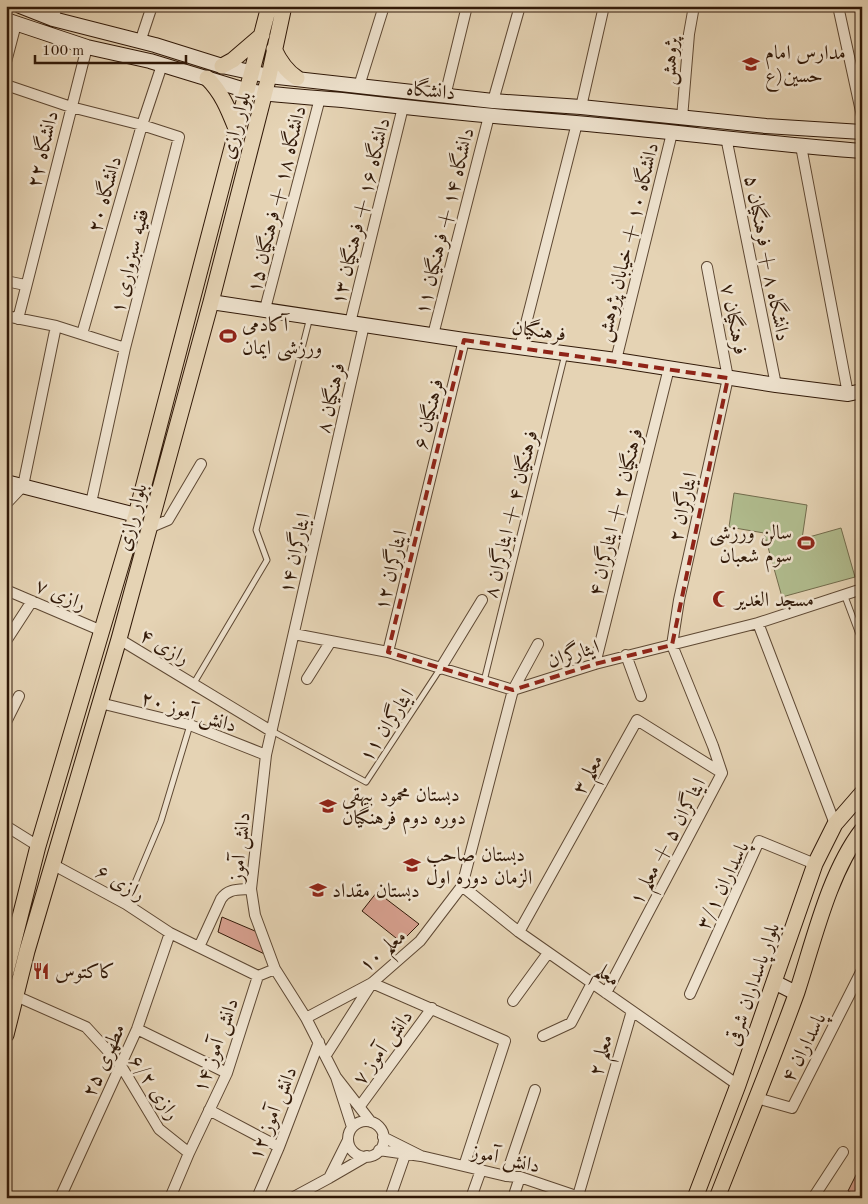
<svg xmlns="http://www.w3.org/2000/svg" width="868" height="1204" font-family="'Old Standard TT',Amiri,serif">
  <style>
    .green { fill: #b1bd8f; stroke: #716b4c }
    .building { fill: #d7a08f; stroke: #311908 }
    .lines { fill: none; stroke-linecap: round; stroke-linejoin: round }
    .lane-casing { stroke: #5e4833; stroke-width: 7 }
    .street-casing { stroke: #5e4833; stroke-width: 12 }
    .secondary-casing { stroke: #311908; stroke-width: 16 }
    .primary-casing { stroke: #311908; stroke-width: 17 }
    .lane { stroke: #eee2ce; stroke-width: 5 }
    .street { stroke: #eee2ce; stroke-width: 10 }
    .secondary { stroke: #eee2ce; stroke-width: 14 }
    .primary { stroke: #e5d3b4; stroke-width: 15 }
    .marked { fill: none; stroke: #8f2418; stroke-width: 4; stroke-dasharray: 10 6; stroke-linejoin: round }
    .labels { text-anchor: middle; stroke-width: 5; stroke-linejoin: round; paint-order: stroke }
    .poi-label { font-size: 20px; fill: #311908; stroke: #eee2ce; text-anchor: start }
    .street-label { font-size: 20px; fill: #311908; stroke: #eee2ce }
  </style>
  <rect width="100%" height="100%" fill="#e5d3b4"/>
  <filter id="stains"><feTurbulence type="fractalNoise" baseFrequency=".004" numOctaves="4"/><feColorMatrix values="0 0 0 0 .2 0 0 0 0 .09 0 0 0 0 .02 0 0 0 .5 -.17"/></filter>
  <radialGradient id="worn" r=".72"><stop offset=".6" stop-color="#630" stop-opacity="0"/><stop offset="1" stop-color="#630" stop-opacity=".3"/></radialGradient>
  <!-- green -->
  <path class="green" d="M734 493 807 505 802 539 841 528 855 577 782 597 764 533 729 527Z"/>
  <!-- building -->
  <path class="building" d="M377 892 419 924 401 942 362 911Z
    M222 917 262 934 273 958 218 932Z
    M862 1163V1198H861L848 1191Z"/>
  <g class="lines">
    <!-- lane casing -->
    <g class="lane-casing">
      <path id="lane" d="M844 594 862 642
        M484 681 565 354
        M194 683 267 560 256 530 310 317
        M272 731 366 782 440 669
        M126 904 161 821 190 725"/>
    </g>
    <!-- street casing -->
    <g class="street-casing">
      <path id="street" d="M838 6 862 116
        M53 19 57 6
        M140 42 152 6
        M6 62 16 24
        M6 85 71 107 142 125 179 137 125 348 91 503
        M359 86 384 6
        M445 96 467 6
        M493 101 520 6
        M581 107 604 6
        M682 118 689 34 694 6
        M726 137 776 385
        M801 146 848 394
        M6 281 25 285
        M265 309 320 98
        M6 316 56 326 125 348
        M18 319 87 47
        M350 323 403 107
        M82 334 142 125 162 65
        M433 335 489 116
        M520 347 577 123
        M616 360 672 133
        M6 504 23 486 56 326
        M149 528 168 520 201 464
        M6 590 102 631
        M758 623 835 824
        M294 634 388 652 513 690 595 664 758 623 862 589
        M119 639 271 731
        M6 641 32 601
        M388 652 464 340
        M626 655 641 696
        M595 664 669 368
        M440 669 482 600
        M307 679 331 641
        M100 703 190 725 266 755
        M6 722 19 696
        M6 826 38 846
        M52 864 126 904 170 933 258 976 275 969
        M462 886 519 932 738 1085
        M519 932 637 720 722 773
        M199 947 221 899C228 888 239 890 251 889
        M606 993 722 773 713 746 672 645 679 600 728 378 707 267
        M690 994 759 841 815 864
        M16 996 86 1027 120 1064 159 1129 189 1153
        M513 1001 548 953
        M306 1018 372 983 420 941 462 886 513 690 538 644
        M137 1029 227 1073
        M543 1036 571 1023 592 983
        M326 1055 372 983 505 1041 464 1166
        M336 1077 306 1018 275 969 255 915 251 889 266 755 364 325
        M757 1098 792 1108 862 970
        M360 1106 432 1008
        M209 1110 279 1147
        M348 1139a18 18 0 1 1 36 0a18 18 0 1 1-36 0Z
        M352 1127 336 1077 371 1122
        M348 1140 329 1178 367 1156
        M379 1150 421 1156 383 1137
        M421 1156 506 1176 520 1177 582 1198
        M506 1176 535 1090
        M578 1196 632 1011
        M60 1198 137 1029 170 933
        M170 1198 189 1153 227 1073 258 976
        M257 1198 279 1147 319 1042
        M292 1198 329 1178
        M390 1198 405 1155
        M471 1198 481 1170
        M513 1198 520 1177
        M813 1198 843 1152"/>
    </g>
    <!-- secondary casing -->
    <g class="secondary-casing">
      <path id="secondary" d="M20 6 53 19 155 45 222 66 269 76 493 101 581 107 766 126 862 132
        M6 20 87 47 150 61 248 91C279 96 311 97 342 100 420 109 498 117 576 123 671 131 766 144 862 151
        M211 302 464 340 616 360 776 385 848 394 862 391
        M6 482 136 515
        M774 982 796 993"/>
    </g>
    <!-- primary casing -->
    <g class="primary-casing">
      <path id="primary" d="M274 49C280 62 286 71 297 78
        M222 66 233 60 262 35
        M207 78C223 94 229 111 237 131
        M6 972 38 846 136 515 269 6
        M6 1035 27 951 119 639 211 302 269 76 284 6
        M695 1198 738 1085 815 864 835 824 862 793
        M717 1198C744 1129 772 1061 797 992 814 940 829 873 862 830"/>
    </g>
    <!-- lane -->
    <use href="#lane" class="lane"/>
    <!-- street -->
    <use href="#street" class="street"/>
    <!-- secondary -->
    <use href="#secondary" class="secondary"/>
    <!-- primary -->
    <use href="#primary" class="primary"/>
  </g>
  <!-- marked area -->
  <path class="marked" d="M464 340 728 378 672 645 595 664 513 690 388 652Z"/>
  <!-- icons -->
  <defs>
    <g id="school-bare" transform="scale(1.35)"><path d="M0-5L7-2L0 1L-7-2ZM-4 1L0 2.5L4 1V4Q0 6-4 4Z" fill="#8f2418" stroke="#eee2ce" stroke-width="2.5" paint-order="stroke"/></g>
    <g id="stadium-bare" transform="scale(1.35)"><path d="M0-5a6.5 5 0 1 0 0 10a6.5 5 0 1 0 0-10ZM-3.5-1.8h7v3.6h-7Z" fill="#8f2418" stroke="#eee2ce" stroke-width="2.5" paint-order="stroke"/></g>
    <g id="mosque-bare" transform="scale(1.35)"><path d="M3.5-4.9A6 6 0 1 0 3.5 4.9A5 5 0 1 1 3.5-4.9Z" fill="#8f2418" stroke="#eee2ce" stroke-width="2.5" paint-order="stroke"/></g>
    <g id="restaurant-bare" transform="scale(1.35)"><path d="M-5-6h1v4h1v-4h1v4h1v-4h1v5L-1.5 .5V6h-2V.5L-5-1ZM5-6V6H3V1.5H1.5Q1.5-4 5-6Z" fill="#8f2418" stroke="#eee2ce" stroke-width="2.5" paint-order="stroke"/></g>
  </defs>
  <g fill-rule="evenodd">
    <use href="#school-bare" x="751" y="64"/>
    <use href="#stadium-bare" x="228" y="336"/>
    <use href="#stadium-bare" x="806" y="543"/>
    <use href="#mosque-bare" x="721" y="599"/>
    <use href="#school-bare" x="328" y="806"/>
    <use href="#school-bare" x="412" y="865"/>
    <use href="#school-bare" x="318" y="890"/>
    <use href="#restaurant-bare" x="41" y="971"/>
  </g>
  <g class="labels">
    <!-- poi labels -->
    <g class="poi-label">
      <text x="765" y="59">مدارس امام<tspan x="765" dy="23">حسین(ع</tspan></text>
      <text x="242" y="331">آکادمی<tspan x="242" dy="23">ورزشی ایمان</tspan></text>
      <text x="792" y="539" text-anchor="end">سالن ورزشی<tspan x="792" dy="23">سوم شعبان</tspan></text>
      <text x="735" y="606">مسجد الغدیر</text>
      <text x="342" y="801">دبستان محمود بیهقی<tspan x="342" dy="23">دوره دوم فرهنگیان</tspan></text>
      <text x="426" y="861">دبستان صاحب<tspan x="426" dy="23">الزمان دوره اول</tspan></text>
      <text x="332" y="897">دبستان مقداد</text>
      <text x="55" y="978">کاکتوس</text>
    </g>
    <!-- street labels -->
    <g class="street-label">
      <text transform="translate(669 61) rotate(-85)" y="7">پژوهش</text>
      <text transform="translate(431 90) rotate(6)" y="7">دانشگاه</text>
      <text transform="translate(235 125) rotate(-75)" y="7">بلوار رازی</text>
      <text transform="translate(42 149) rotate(-76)" y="7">دانشگاه ۲۲</text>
      <text transform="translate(104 194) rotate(-74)" y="7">دانشگاه ۲۰</text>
      <text transform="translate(276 199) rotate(-76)" y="7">دانشگاه ۱۸ + فرهنگیان ۱۵</text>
      <text transform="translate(360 211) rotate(-76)" y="7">دانشگاه ۱۶ + فرهنگیان ۱۳</text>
      <text transform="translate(444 221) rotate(-76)" y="7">دانشگاه ۱۴ + فرهنگیان ۱۱</text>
      <text transform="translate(627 242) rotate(-76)" y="7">دانشگاه ۱۰ + خیابان پژوهش</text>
      <text transform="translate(768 258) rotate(79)" y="7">دانشگاه ۸ + فرهنگیان ۵</text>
      <text transform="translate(129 261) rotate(-76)" y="7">فقیه سبزواری ۱</text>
      <text transform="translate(735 319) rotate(79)" y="7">فرهنگیان ۷</text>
      <text transform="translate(539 330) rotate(8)" y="7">فرهنگیان</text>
      <text transform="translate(330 398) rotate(-77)" y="7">فرهنگیان ۸</text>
      <text transform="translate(428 414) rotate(-76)" y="7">فرهنگیان ۶</text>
      <text transform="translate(682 507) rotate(-77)" y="7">ایثارگران ۲</text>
      <text transform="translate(615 512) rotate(-76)" y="7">فرهنگیان ۲ + ایثارگران ۴</text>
      <text transform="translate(510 514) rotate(-76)" y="7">فرهنگیان ۴ + ایثارگران ۸</text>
      <text transform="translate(131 517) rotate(-75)" y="7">بلوار رازی</text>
      <text transform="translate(294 553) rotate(-77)" y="7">ایثارگران ۱۴</text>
      <text transform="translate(390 570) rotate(-76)" y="7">ایثارگران ۱۲</text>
      <text transform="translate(61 594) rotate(23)" y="7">رازی ۷</text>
      <text transform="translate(165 646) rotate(30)" y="7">رازی ۴</text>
      <text transform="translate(573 653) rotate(-17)" y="7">ایثارگران</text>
      <text transform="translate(189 711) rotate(17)" y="7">دانش آموز ۲۰</text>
      <text transform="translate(386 725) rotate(-57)" y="7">ایثارگران ۱۱</text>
      <text transform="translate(587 774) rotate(-61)" y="7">معلم ۳</text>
      <text transform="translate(667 841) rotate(-62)" y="7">ایثاگران ۵ + معلم ۱</text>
      <text transform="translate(239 847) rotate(-84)" y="7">دانش آموز</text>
      <text transform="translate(121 882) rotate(30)" y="7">رازی ۶</text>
      <text transform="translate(722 885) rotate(-64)" y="7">پاسداران ۳/۱</text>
      <text transform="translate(382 950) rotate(-40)" y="7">معلم ۱۰</text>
      <text transform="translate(608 974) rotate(35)" y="7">معلم</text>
      <text transform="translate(752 984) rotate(-71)" y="7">بلوار پاسداران شرقی</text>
      <text transform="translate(215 1045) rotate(-70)" y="7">دانش آموز ۱۴</text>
      <text transform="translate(382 1047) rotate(-54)" y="7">دانش آموز ۷</text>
      <text transform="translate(803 1047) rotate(-63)" y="7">پاسداران ۴</text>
      <text transform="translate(600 1055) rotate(-74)" y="7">معلم ۲</text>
      <text transform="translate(103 1060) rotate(-66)" y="7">مطهری ۲۵</text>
      <text transform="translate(155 1087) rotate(56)" y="7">رازی ۶/۲</text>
      <text transform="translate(272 1113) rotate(-68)" y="7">دانش آموز ۱۲</text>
      <text transform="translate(506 1158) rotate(13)" y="7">دانش آموز</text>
    </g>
  </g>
  <!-- margin -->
  <rect width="868" height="1204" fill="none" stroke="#e5d3b4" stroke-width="25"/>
  <rect x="8" y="8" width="853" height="1189" fill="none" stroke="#311908" stroke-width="2.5"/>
  <rect x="12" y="12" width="843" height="1179" fill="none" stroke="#311908"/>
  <!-- scale -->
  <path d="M35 55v8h151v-8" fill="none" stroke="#311908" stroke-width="2.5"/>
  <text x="42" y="55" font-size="15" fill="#311908" stroke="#eee2ce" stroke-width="4" paint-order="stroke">100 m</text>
  <rect width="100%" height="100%" filter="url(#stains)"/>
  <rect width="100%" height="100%" fill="url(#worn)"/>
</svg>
